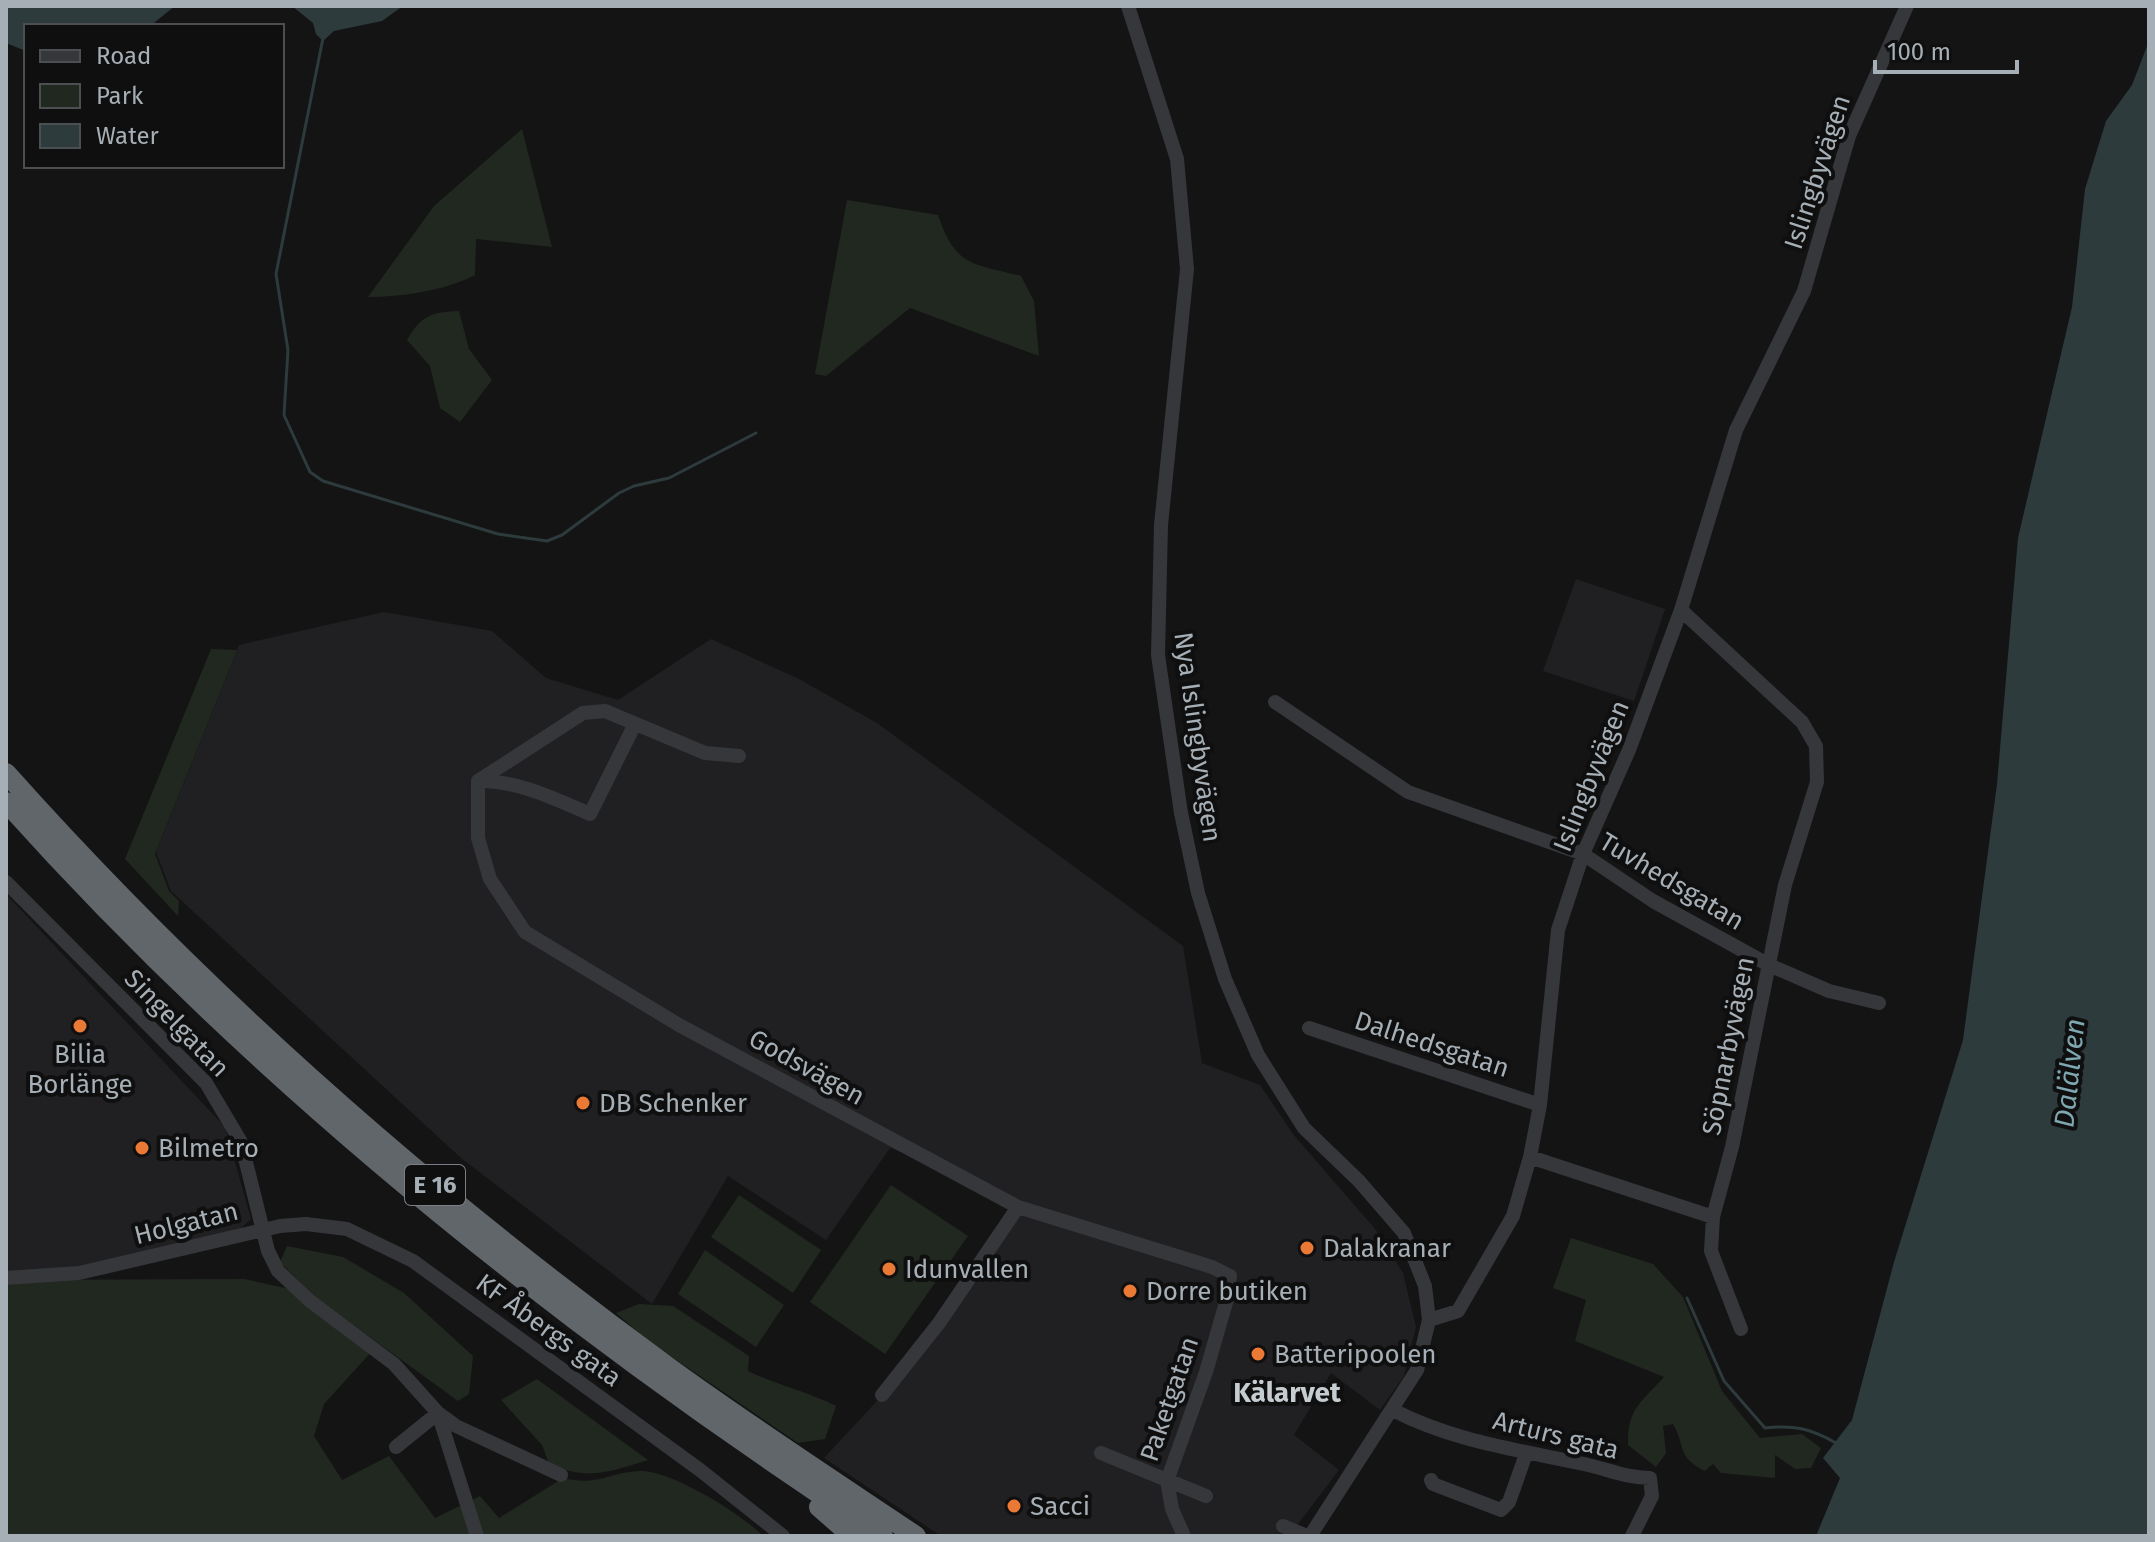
<svg xmlns="http://www.w3.org/2000/svg" width="2155" height="1542" font-family="'Fira Sans',sans-serif">
  <style>
    .built { fill: #202022 }
    .green { fill: #212820 }
    .water { fill: #2d3b3d }
    .lines { fill: none; stroke-linecap: round; stroke-linejoin: round }
    .stream { stroke: #2d3b3d; stroke-width: 3 }
    .minor { stroke: #35373a; stroke-width: 14 }
    .highway { stroke: #61666b; stroke-width: 20 }
    .poi-dot { fill: #eb7936; stroke: #0f0f10; stroke-width: 3 }
    .labels { text-anchor: middle; stroke-width: 8; stroke-linejoin: round; paint-order: stroke }
    .shield { fill: #0f0f10; stroke: #797f84; stroke-width: 2 }
    .shield-label { font-size: 24px; font-weight: bold; fill: #a6afb5 }
    .street-label { font-size: 26px; fill: #a6afb5; stroke: #0f0f10 }
    .poi-label { font-size: 26px; fill: #a6afb5; stroke: #0f0f10; text-anchor: start }
    .water-label { font-size: 28px; font-style: italic; fill: #7ea7af; stroke: #0f0f10 }
    .neighbourhood-label { font-size: 28px; font-weight: bold; fill: #c6cdd1; stroke: #0f0f10 }
  </style>
  <rect width="100%" height="100%" fill="#141415"/>
  <!-- built -->
  <path class="built" d="M1576 579 1665 609 1634 701 1543 671Z
    M384 612 492 631 546 678 618 700 711 639 797 678 877 723 1183 946 1202 1063 1260 1085 1293 1134 1376 1230 1403 1273 1416 1327 1404 1376 1380 1410 1331 1373 1294 1435 1339 1470 1289 1536H941L824 1458 903 1373 1017 1207 935 1164 890 1148 826 1240 728 1176 652 1304 461 1158 171 891 156 852 239 645Z
    M6 894 225 1127 251 1219 240 1229 59 1271 6 1274Z"/>
  <!-- green -->
  <path class="green" d="M522 129 552 247 476 239 475 275C444 291 401 297 368 297L434 206Z
    M847 200 938 215C956 267 971 263 1021 276L1034 301 1039 356 910 308 826 376 815 374Z
    M459 311 469 349 492 380 460 422 440 408 430 366 407 340C421 316 431 312 459 311Z
    M211 649 237 650 155 854 169 891 179 901 178 916 125 859Z
    M891 1185 968 1236 885 1354 810 1302Z
    M739 1195 821 1250 793 1293 711 1237Z
    M1571 1238 1653 1264 1683 1297 1722 1391 1760 1438 1802 1434 1821 1448 1811 1468 1795 1469 1775 1455V1478L1721 1473 1713 1464 1705 1471C1676 1457 1686 1446 1673 1424L1663 1426 1666 1453 1656 1467 1628 1445C1627 1408 1642 1402 1664 1377L1575 1341 1586 1300 1553 1288Z
    M287 1246 343 1257 404 1293 473 1356 469 1394 458 1401 315 1297 280 1262Z
    M705 1250 784 1305 756 1347 678 1294Z
    M244 1279 290 1289 375 1348 324 1404 314 1436 342 1480 389 1456 435 1518 480 1496 499 1518 563 1478C600 1487 610 1471 643 1471 673 1472 742 1514 763 1536H6V1280Z
    M639 1304 673 1306 749 1356 748 1371C777 1385 807 1391 836 1406L825 1439 798 1443 647 1340 616 1313Z
    M537 1379 648 1460C608 1472 589 1481 549 1464L542 1445 501 1400Z"/>
  <!-- water -->
  <path class="water" d="M6 6H175L150 26H26V51L6 43Z
    M292 6H403L382 21 334 31 323 41 316 34 313 23Z
    M2149 41V1536H1816L1840 1478 1823 1458 1852 1420 1894 1262 1963 1040 1997 784 2018 538 2072 307 2085 189 2106 121 2132 85Z"/>
  <g class="lines">
    <!-- stream -->
    <path class="stream" d="M323 38 276 274 288 350 284 415 310 472 323 481 498 534 547 541 562 535 619 493 634 486 669 478 756 433
      M1687 1298 1724 1381 1765 1428C1794 1425 1810 1428 1836 1443"/>
    <!-- minor -->
    <path class="minor" d="M1128 6 1177 159 1187 269 1161 525 1158 655 1181 813 1198 893 1225 979 1258 1055 1304 1128 1359 1181 1404 1233 1425 1286 1429 1320 1417 1370 1310 1536
      M1275 702 1408 792 1583 854 1653 901 1769 965 1829 991 1879 1003
      M478 781V838L490 879 525 932 679 1025 1018 1207 1212 1267 1230 1276 1227 1299 1206 1372 1167 1481 1172 1509 1184 1536
      M478 781 583 713 605 711 705 753 739 756
      M479 781C519 781 553 798 590 814L635 724
      M6 882 206 1083 241 1142 268 1251 278 1271 310 1301 394 1364 438 1413 477 1536
      M1309 1028 1540 1105
      M1530 1157 1713 1217 1732 1147 1785 885 1817 782 1816 746 1802 722 1681 610
      M1713 1217 1711 1251 1741 1329
      M6 1278 79 1273 280 1226 306 1224 347 1229 413 1261 700 1470 783 1536
      M1429 1320 1458 1311 1513 1216 1530 1157 1540 1105 1558 930 1583 854 1629 750 1681 610 1736 430 1804 291 1849 136 1907 6
      M882 1395 939 1323 1018 1207
      M1393 1410C1452 1441 1519 1450 1584 1464 1607 1469 1626 1478 1650 1478L1652 1496 1632 1536
      M396 1447 438 1413 456 1426 561 1475
      M1101 1453 1206 1496
      M1431 1480 1433 1484 1501 1510 1509 1502 1526 1454
      M1283 1526 1307 1536"/>
    <!-- highway -->
    <path class="highway" d="M6 773C204 995 431 1194 671 1369 751 1427 834 1481 916 1536
      M6 802C261 1087 563 1327 883 1536
      M819 1507 852 1536"/>
  </g>
  <!-- markers -->
  <g class="poi-dot">
    <circle cx="80" cy="1026" r="8"/>
    <circle cx="583" cy="1103" r="8"/>
    <circle cx="142" cy="1148" r="8"/>
    <circle cx="1307" cy="1248" r="8"/>
    <circle cx="889" cy="1269" r="8"/>
    <circle cx="1130" cy="1291" r="8"/>
    <circle cx="1258" cy="1354" r="8"/>
    <circle cx="1014" cy="1506" r="8"/>
  </g>
  <g class="labels">
    <!-- shield labels -->
    <rect class="shield" x="405" y="1165" width="60" height="40" rx="6"/>
    <g class="shield-label">
      <text x="435" y="1193">E 16</text>
    </g>
    <!-- street labels -->
    <g class="street-label">
      <text transform="translate(1817 172) rotate(-72)" y="9">Islingbyvägen</text>
      <text transform="translate(1198 737) rotate(82)" y="9">Nya Islingbyvägen</text>
      <text transform="translate(1591 776) rotate(-68)" y="9">Islingbyvägen</text>
      <text transform="translate(1672 881) rotate(31)" y="9">Tuvhedsgatan</text>
      <text transform="translate(177 1023) rotate(46)" y="9">Singelgatan</text>
      <text transform="translate(1432 1044) rotate(18)" y="9">Dalhedsgatan</text>
      <text transform="translate(1728 1046) rotate(-79)" y="9">Söpnarbyvägen</text>
      <text transform="translate(807 1067) rotate(29)" y="9">Godsvägen</text>
      <text transform="translate(186 1223) rotate(-14)" y="9">Holgatan</text>
      <text transform="translate(549 1330) rotate(36)" y="9">KF Åbergs gata</text>
      <text transform="translate(1169 1399) rotate(-71)" y="9">Paketgatan</text>
      <text transform="translate(1556 1435) rotate(14)" y="9">Arturs gata</text>
    </g>
    <!-- poi labels -->
    <g class="poi-label">
      <text x="80" y="1063" text-anchor="middle">Bilia<tspan x="80" dy="30">Borlänge</tspan></text>
      <text x="599" y="1112">DB Schenker</text>
      <text x="158" y="1157">Bilmetro</text>
      <text x="1323" y="1257">Dalakranar</text>
      <text x="905" y="1278">Idunvallen</text>
      <text x="1146" y="1300">Dorre butiken</text>
      <text x="1274" y="1363">Batteripoolen</text>
      <text x="1030" y="1515">Sacci</text>
    </g>
    <!-- water labels -->
    <g class="water-label">
      <text transform="translate(2069 1073) rotate(-84)" y="10">Dalälven</text>
    </g>
    <!-- neighbourhood labels -->
    <g class="neighbourhood-label">
      <text x="1287" y="1402">Kälarvet</text>
    </g>
  </g>
  <!-- border -->
  <rect width="2155" height="1542" fill="none" stroke="#a6afb5" stroke-width="16"/>
  <!-- legend -->
  <rect x="24" y="24" width="260" height="144" fill="#0f0f10" stroke="#4b4f52" stroke-width="2"/>
  <rect x="40" y="50" width="40" height="12" fill="#35373a" stroke="#4b4f52" stroke-width="2"/>
  <text x="96" y="64" font-size="24" fill="#a6afb5">Road</text>
  <rect x="40" y="84" width="40" height="24" fill="#212820" stroke="#4b4f52" stroke-width="2"/>
  <text x="96" y="104" font-size="24" fill="#a6afb5">Park</text>
  <rect x="40" y="124" width="40" height="24" fill="#2d3b3d" stroke="#4b4f52" stroke-width="2"/>
  <text x="96" y="144" font-size="24" fill="#a6afb5">Water</text>
  <!-- scale -->
  <path d="M1875 60v12h142v-12" fill="none" stroke="#a6afb5" stroke-width="4"/>
  <text x="1887" y="60" font-size="24" fill="#a6afb5" stroke="#0f0f10" stroke-width="6" paint-order="stroke">100 m</text>
</svg>
